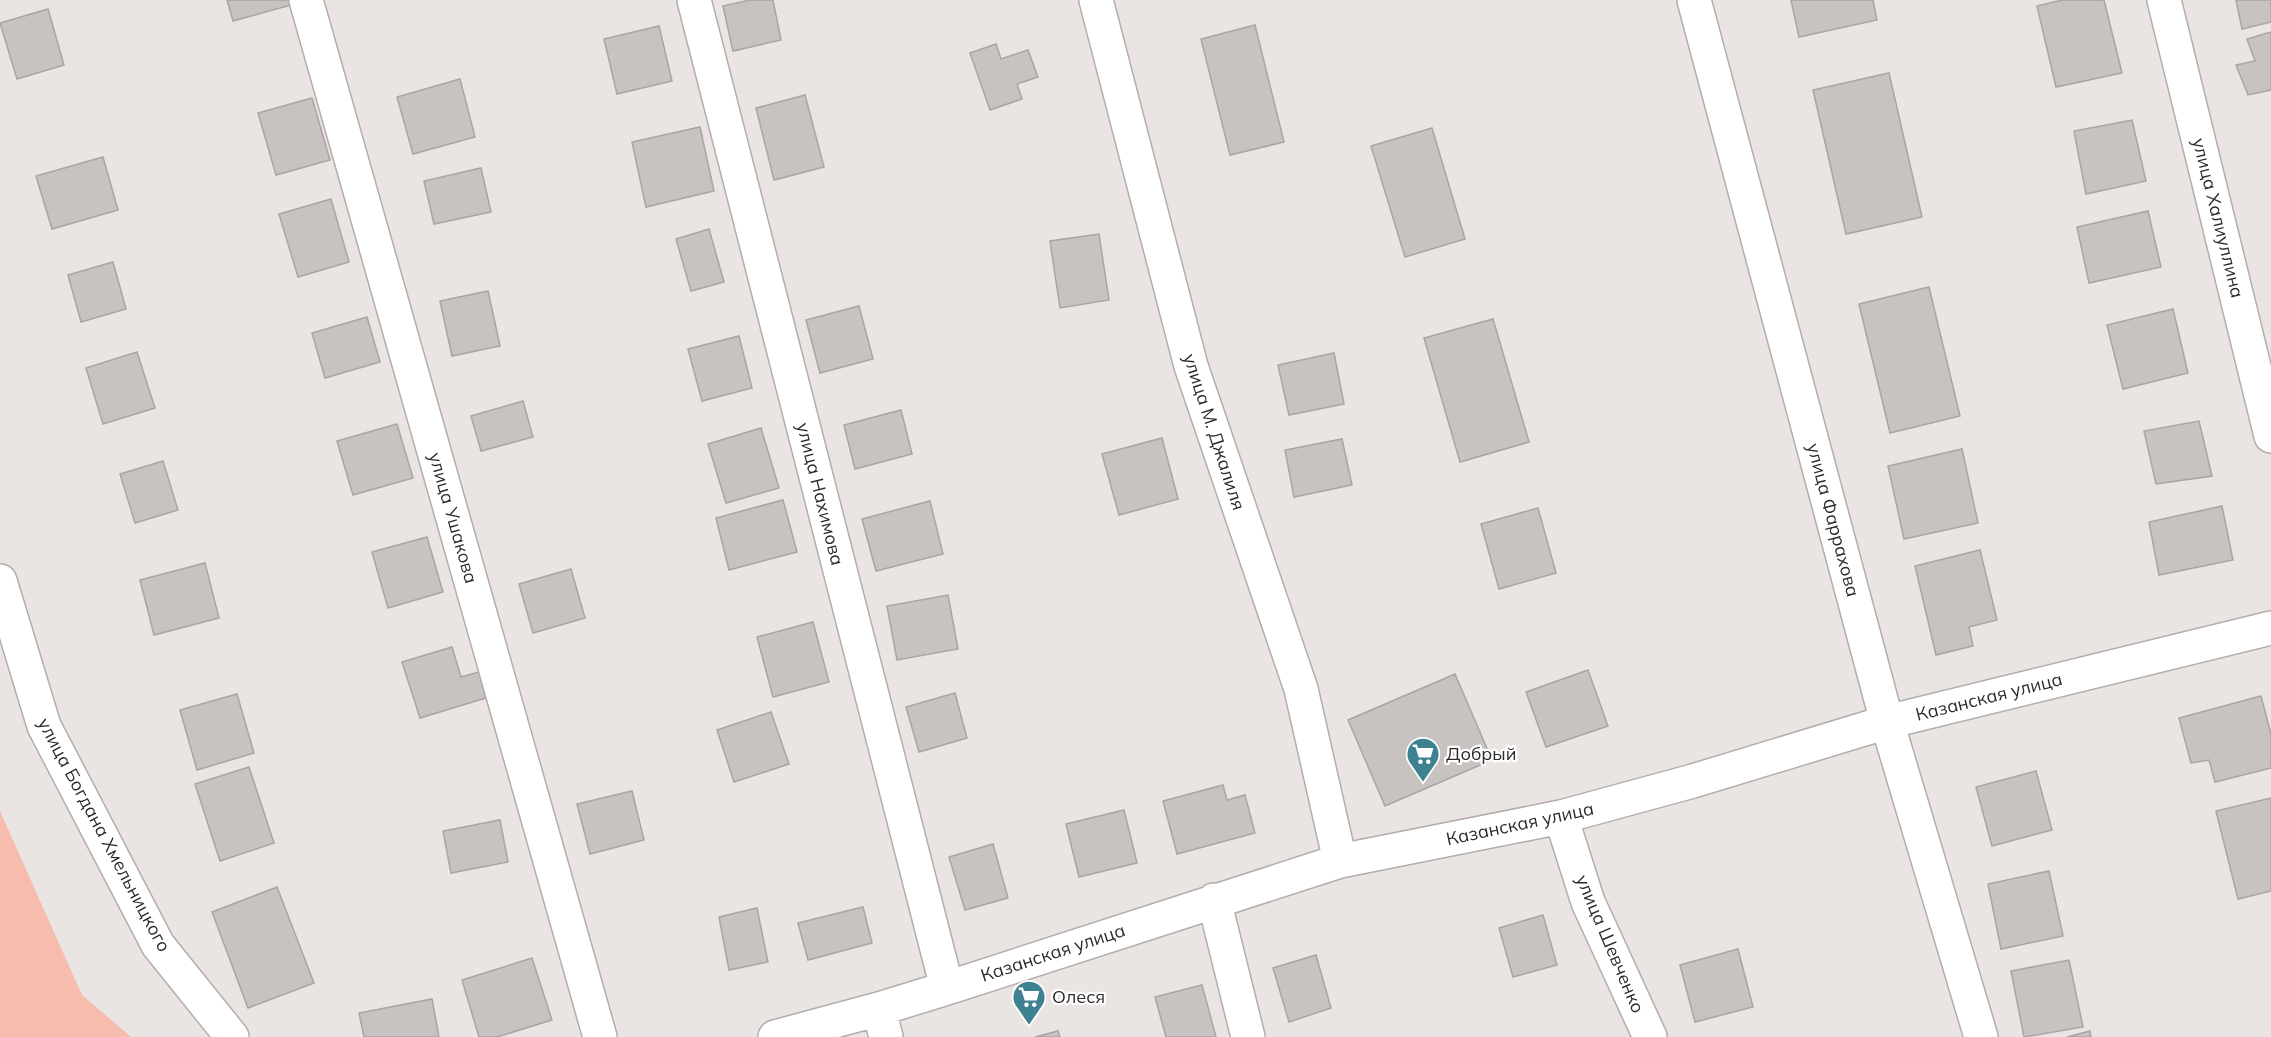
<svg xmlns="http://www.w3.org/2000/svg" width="2271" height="1037" font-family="Mulish,sans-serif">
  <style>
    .green { fill: #f6bcae }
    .building { fill: #c8c2c0; stroke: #aaa4a3; stroke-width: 1.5 }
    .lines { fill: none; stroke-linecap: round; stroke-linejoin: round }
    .minor-casing { stroke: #b3adac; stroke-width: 36 }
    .minor { stroke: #fff; stroke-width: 33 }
    .labels { text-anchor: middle; stroke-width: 4.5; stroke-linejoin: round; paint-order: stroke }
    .street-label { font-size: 18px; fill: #2d2b2a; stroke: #fff }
    .poi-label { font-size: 18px; fill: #2d2b2a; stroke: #fff; text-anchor: start }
  </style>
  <rect width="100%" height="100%" fill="#eae4e2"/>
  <!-- green -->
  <path class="green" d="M0 811 82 995 131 1037H0Z"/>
  <!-- building -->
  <path class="building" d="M227 0H289L291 5 233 21Z
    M750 0H773L781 40 733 51 723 6Z
    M1791 0H1873L1877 20 1799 37Z
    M2062 0H2104L2122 73 2056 87 2037 6Z
    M2236 0H2271V22L2242 29Z
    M48 9 64 65 17 79 0 23Z
    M1255 25 1284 142 1230 155 1201 39Z
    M659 26 672 81 617 94 604 39Z
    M2271 32V90L2248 95 2236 65 2255 61 2247 39Z
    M996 44 1001 59 1028 50 1038 77 1017 84 1022 99 990 110 970 53Z
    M1889 73 1922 217 1846 234 1813 90Z
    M460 79 475 137 413 154 397 97Z
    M805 95 824 167 774 180 756 108Z
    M312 98 330 160 276 175 258 113Z
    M2132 120 2146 181 2086 194 2074 131Z
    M700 127 714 191 646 207 632 142Z
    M1432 128 1465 239 1405 257 1371 146Z
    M103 157 118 210 52 229 36 176Z
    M481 168 491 212 434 224 424 181Z
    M331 199 349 262 298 277 279 214Z
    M2148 211 2161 267 2089 283 2077 227Z
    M709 229 724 282 691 291 676 239Z
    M1099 234 1109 300 1060 308 1050 241Z
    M113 262 126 309 81 322 68 275Z
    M1929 287 1960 416 1890 433 1859 304Z
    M488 291 500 346 452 356 440 301Z
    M859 306 873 359 820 373 806 320Z
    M2173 309 2188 373 2123 389 2107 325Z
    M367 317 380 362 325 378 312 333Z
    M1493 319 1529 442 1460 462 1424 338Z
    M739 336 752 388 702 401 688 349Z
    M137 352 155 408 103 424 86 368Z
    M1334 353 1344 404 1289 415 1278 365Z
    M523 401 533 437 481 451 471 416Z
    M901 410 912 454 855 469 844 425Z
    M2199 421 2212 476 2156 484 2144 431Z
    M397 424 413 478 353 495 337 441Z
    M761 428 779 488 726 503 708 444Z
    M1162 438 1178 499 1119 515 1102 454Z
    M1342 439 1352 485 1294 497 1285 450Z
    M1962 449 1978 523 1904 539 1888 466Z
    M163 461 178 510 135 523 120 474Z
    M783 500 797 552 729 570 716 518Z
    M930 501 943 554 876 571 862 519Z
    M2222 506 2233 560 2159 575 2149 522Z
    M1538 508 1556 573 1499 589 1481 524Z
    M427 537 443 592 388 608 372 552Z
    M1980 550 1997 620 1969 627 1973 646 1936 655 1915 566Z
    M205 563 219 618 154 635 140 580Z
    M571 569 585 618 533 633 519 584Z
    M948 595 958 649 897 660 887 606Z
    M813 622 829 682 773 697 757 637Z
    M452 647 461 677 479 672 486 698 420 718 402 662Z
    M1588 670 1608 726 1546 747 1526 692Z
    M1455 674 1492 760 1385 806 1348 720Z
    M955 693 967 738 919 752 906 707Z
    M237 694 254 753 197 770 180 710Z
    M2261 696 2271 734V768L2215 782 2209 760 2191 763 2179 718Z
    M771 712 789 764 734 782 717 730Z
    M249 767 274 843 220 861 195 784Z
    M2036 771 2052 830 1992 846 1976 787Z
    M1223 785 1227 800 1245 795 1255 833 1177 854 1163 801Z
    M632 791 644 840 590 854 577 804Z
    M2271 798V891L2238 899 2216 811Z
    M1124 810 1137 863 1079 877 1066 824Z
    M500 820 508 862 451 873 443 831Z
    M993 844 1008 898 965 910 949 857Z
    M2049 871 2063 936 2001 949 1988 884Z
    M277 887 314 983 248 1008 212 912Z
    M863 907 872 943 808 960 798 923Z
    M757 908 768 962 729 970 719 917Z
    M1543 915 1557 965 1513 977 1499 928Z
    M1738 949 1753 1007 1695 1022 1680 965Z
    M1316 955 1331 1008 1289 1022 1273 968Z
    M532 958 552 1020 497 1037H479L462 980Z
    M2069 960 2083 1027 2024 1037 2011 971Z
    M1202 985 1216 1037H1166L1155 997Z
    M432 999 439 1037H364L359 1013Z
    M1058 1031 1060 1037H1035Z
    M2090 1031 2091 1037H2067Z"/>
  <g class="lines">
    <!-- minor casing -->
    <g class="minor-casing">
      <path id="minor" d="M306 0 600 1037
        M694 0 947 988
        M1096 0 1191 366 1301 689 1340 861
        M1694 0 1887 722 1981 1037
        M2164 0 2271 436
        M0 581 44 726 158 945 232 1037
        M1561 817 1588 902 1650 1037
        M1214 900 1248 1037
        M879 1009 886 1037
        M775 1037 879 1009 947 988 1340 861 1561 817 1693 781 1887 722 2271 628"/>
    </g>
    <!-- minor -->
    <use href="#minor" class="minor"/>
  </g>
  <!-- icons -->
  <defs>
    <g id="supermarket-pin" transform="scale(1.725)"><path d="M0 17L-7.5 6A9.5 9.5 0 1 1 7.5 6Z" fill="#3e8190" stroke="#fff"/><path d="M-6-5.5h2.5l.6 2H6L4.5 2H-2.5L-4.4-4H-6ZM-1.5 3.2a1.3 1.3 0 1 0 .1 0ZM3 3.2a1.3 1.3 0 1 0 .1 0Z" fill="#fff"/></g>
  </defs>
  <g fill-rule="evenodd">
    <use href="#supermarket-pin" x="1423" y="754"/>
    <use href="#supermarket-pin" x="1029" y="997"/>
  </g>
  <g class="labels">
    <!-- street labels -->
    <g class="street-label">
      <text transform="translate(2218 218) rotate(76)" y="6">улица Халиуллина</text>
      <text transform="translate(1214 432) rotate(72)" y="6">улица М. Джалиля</text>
      <text transform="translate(820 494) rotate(76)" y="6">улица Нахимова</text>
      <text transform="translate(453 518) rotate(74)" y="6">улица Ушакова</text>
      <text transform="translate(1833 520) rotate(75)" y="6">улица Фаррахова</text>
      <text transform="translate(1989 697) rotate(-14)" y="6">Казанская улица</text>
      <text transform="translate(1520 824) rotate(-12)" y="6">Казанская улица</text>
      <text transform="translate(104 835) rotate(62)" y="6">улица Богдана Хмельницкого</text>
      <text transform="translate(1610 944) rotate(67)" y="6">улица Шевченко</text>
      <text transform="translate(1053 953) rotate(-18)" y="6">Казанская улица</text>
    </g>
    <!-- poi labels -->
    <g class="poi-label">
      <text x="1446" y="760">Добрый</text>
      <text x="1052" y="1003">Олеся</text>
    </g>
  </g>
</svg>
